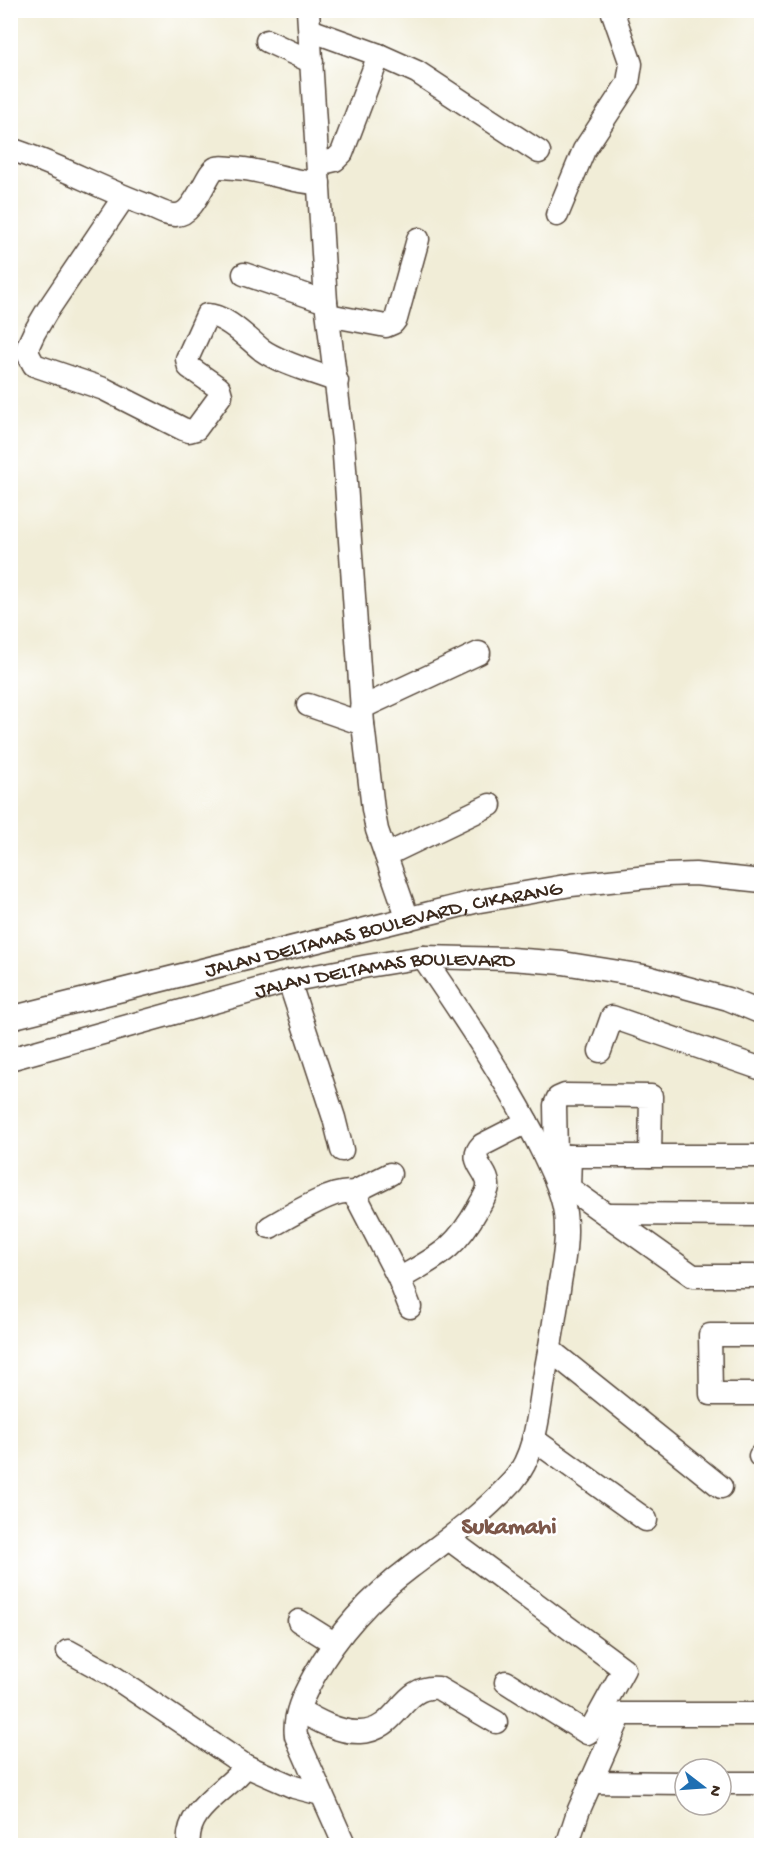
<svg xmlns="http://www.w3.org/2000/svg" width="772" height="1856" font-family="'Gochi Hand',sans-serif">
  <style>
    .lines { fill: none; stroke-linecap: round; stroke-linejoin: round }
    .minor-casing { stroke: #56473a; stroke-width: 25 }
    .minor { stroke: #fff; stroke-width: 22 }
    .labels { text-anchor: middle; stroke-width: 5; stroke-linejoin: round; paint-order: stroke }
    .street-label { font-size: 21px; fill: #3b2a1e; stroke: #fff }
    .quarter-label { font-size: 24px; font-weight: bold; fill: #7c5749; stroke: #fff }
  </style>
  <rect width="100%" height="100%" fill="#fff"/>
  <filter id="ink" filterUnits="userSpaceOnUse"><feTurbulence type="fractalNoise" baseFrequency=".0167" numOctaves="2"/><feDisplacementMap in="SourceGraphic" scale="12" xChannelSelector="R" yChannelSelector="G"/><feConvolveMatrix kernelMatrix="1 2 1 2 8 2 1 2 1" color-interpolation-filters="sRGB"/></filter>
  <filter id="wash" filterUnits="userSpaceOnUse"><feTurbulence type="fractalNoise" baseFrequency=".008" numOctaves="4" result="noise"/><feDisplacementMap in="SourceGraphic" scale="24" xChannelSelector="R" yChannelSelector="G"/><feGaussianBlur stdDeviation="1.35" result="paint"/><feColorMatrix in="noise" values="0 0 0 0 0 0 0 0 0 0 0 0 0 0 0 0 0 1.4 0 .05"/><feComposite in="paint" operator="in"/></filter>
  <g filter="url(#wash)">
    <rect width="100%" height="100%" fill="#f1edd7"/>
  </g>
  <g filter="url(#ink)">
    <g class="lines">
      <!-- minor casing -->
      <g class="minor-casing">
        <g id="minor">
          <path d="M308 10 326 302 343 441 363 724 373 809 377 830 408 919"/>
          <path d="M310 30 379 55 417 72 539 152"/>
          <path d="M267 41 312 62"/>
          <path d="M10 149C57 164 100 188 146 205 154 208 167 216 176 215 195 215 206 173 216 168 221 166 229 168 234 168 264 169 291 183 319 183"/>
          <path d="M318 164 335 160 342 153 379 55"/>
          <path d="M124 197 47 311 34 333 28 346V354L34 365 104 389 183 429 189 431 196 429 221 395 219 388 189 367 187 359 207 315C226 315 248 339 262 350 280 363 316 373 337 381"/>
          <path d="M557 215 584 150 628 83 631 64 612 10"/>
          <path d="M244 274 326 302"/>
          <path d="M328 315 386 326 393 323 396 319 418 239"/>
          <path d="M308 705 363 724"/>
          <path d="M361 708 479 653"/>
          <path d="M386 855 490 805"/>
          <path d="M289 981 334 1118 342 1150"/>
          <path id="s1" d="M10 1018 474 902 571 885 667 875 695 874 762 881"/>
          <path d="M600 1051 612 1017 762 1069"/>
          <path id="s2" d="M10 1059 289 981 368 966 423 957 511 959 563 963 644 976 728 999 762 1013"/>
          <path d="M570 1156H762"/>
          <path d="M650 1156 651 1096 565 1095 558 1098 555 1105 556 1156H570L569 1188 693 1276H762"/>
          <path d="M352 1193 390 1174"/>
          <path d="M607 1214 762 1215"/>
          <path d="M270 1227C286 1218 336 1187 352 1193L358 1200 399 1279C438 1256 455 1250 478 1208 481 1202 487 1194 488 1187 490 1171 466 1161 482 1145L527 1122"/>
          <path d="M399 1279 410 1307"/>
          <path d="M762 1335H710L711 1394H762"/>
          <path d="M550 1350 721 1487"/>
          <path d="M533 1439 646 1520"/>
          <path d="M760 1456H762"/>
          <path d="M450 1540 624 1669 590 1731 587 1733 506 1682"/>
          <path d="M299 1621 334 1643"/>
          <path d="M68 1651 108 1673 246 1766 294 1787 321 1794"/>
          <path d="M299 1710C316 1720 339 1733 360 1732 399 1731 401 1684 438 1688L496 1722"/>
          <path d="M590 1782 685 1783"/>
          <path d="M721 1783H762"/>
          <path d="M189 1846C184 1808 227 1792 246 1766"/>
          <path d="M345 1846 296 1736C293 1715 304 1694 314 1676 338 1633 372 1596 411 1567 448 1539 481 1516 513 1481 537 1454 539 1407 545 1373 551 1342 556 1312 560 1282 564 1260 568 1236 565 1213 562 1192 552 1172 543 1153 510 1085 466 1020 423 957"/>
          <path d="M567 1846 578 1812 621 1714H762"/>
        </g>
      </g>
      <!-- minor -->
      <use href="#minor" class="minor"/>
    </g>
  </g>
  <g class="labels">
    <!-- street labels -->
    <g class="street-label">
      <text dy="7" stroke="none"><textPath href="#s1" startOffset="384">JALAN DELTAMAS BOULEVARD, CIKARANG</textPath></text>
      <text dy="7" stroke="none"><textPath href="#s2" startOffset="386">JALAN DELTAMAS BOULEVARD</textPath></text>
    </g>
    <!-- quarter labels -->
    <g class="quarter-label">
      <text x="509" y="1533">Sukamahi</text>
    </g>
  </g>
  <!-- margin -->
  <rect width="772" height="1856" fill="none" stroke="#fff" stroke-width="36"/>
  <!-- north arrow -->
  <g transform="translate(703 1787) rotate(107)"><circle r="28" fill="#ffffff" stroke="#b1aaa5" stroke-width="1.5"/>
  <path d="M0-4.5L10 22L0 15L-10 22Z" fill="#1f6fb2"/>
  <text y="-9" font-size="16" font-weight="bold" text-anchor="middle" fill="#3b2a1e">N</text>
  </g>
</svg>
